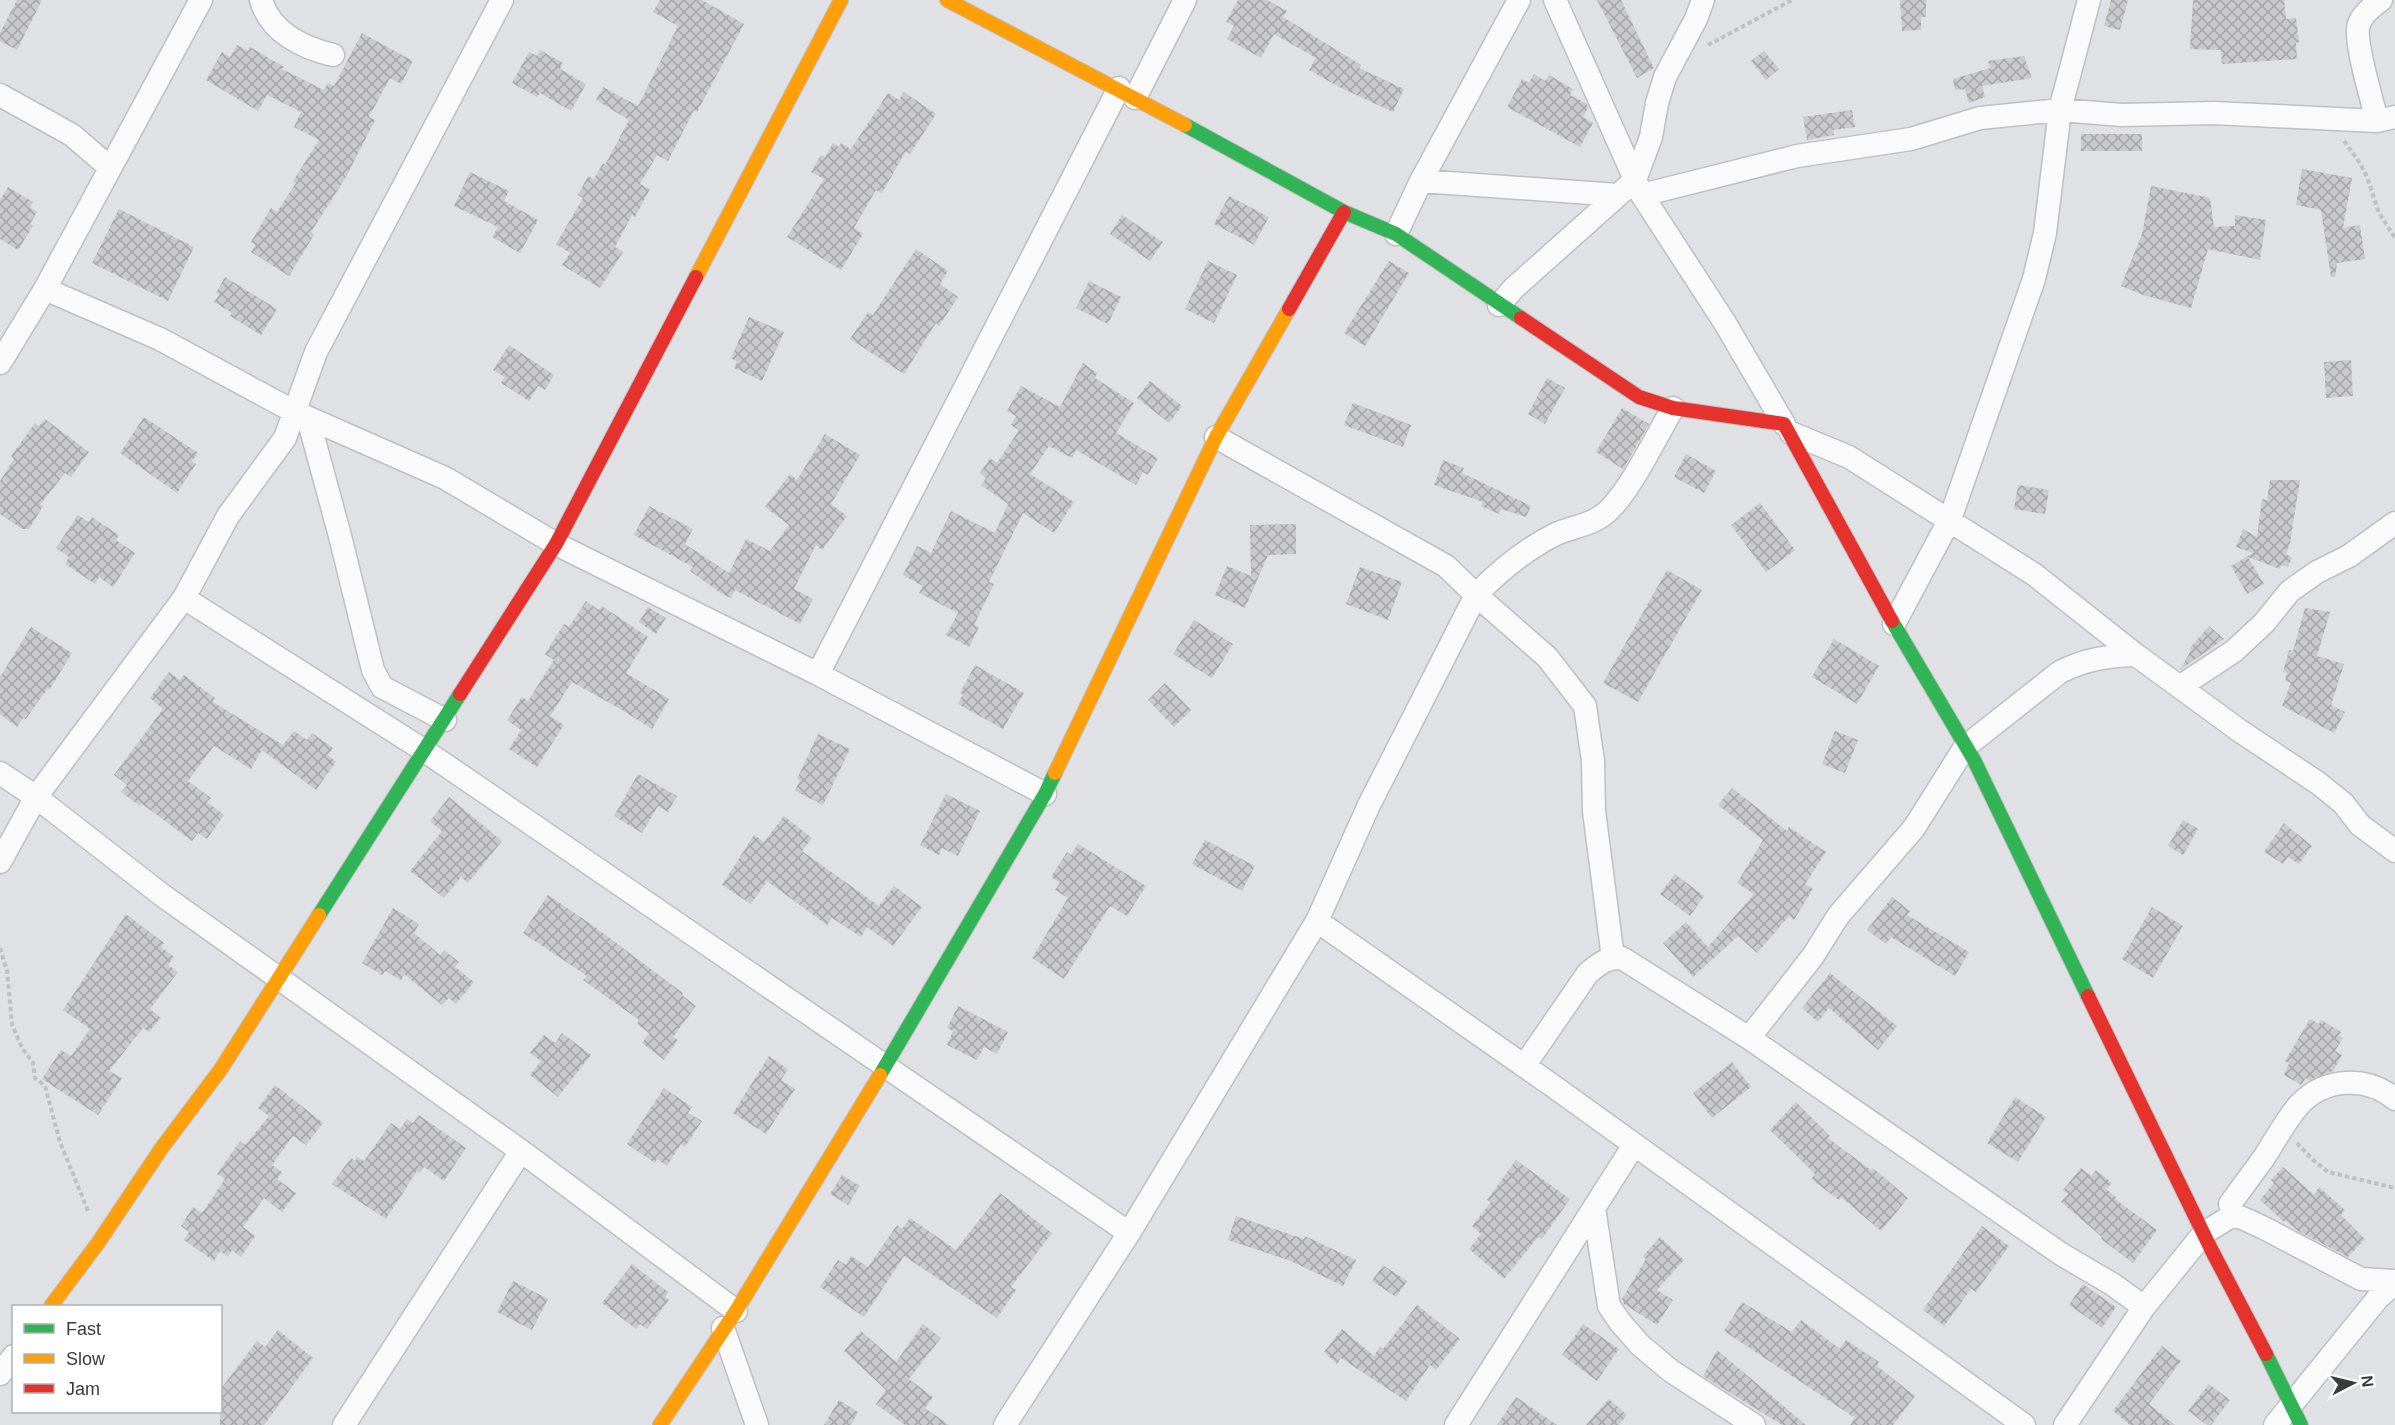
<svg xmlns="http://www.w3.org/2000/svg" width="2395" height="1425" font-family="Arial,sans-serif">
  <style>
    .building { fill: url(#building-cross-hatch) }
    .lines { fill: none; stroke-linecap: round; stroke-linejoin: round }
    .street-casing { stroke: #bfbfc2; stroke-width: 25 }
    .fast-casing { stroke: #bfbfc2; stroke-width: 16 }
    .slow-casing { stroke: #bfbfc2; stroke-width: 16 }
    .jam-casing { stroke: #bfbfc2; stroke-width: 16 }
    .path { stroke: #c0c0c2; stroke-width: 4; stroke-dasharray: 4.5 3; stroke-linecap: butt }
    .street { stroke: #fafafb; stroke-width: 22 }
    .fast { stroke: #30b455; stroke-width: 14 }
    .slow { stroke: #ff9f0a; stroke-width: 14 }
    .jam { stroke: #e5322d; stroke-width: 14 }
  </style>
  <defs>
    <pattern id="building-cross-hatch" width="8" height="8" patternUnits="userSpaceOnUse" patternTransform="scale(1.5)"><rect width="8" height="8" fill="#cac9cc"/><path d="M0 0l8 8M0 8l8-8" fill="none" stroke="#a5a4a7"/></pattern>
  </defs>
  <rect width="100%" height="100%" fill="#e0e1e5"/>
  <!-- building -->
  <path class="building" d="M17 0H42L17 50 0 41V33Z
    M660 0H702L744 24 697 112 694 110 668 161 657 155 640 184 650 189 635 217 632 215 615 247 623 252 600 288 562 265 570 253 556 244 583 198 578 195 588 176 594 179 603 163 605 165 629 120 596 100 603 87 638 106 678 26 653 12Z
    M1238 0H1267L1287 11 1283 17 1361 65 1359 68 1404 89 1393 112 1339 87 1309 70 1316 58 1274 34 1261 58 1227 39 1234 26 1226 22Z
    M1597 0H1621L1654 68 1637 78Z
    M1900 0H1926V17H1921V30L1902 31Z
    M2111 0H2128L2120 30 2104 26Z
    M2193 0H2284L2286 19 2296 18 2299 42 2296 43 2297 59 2222 64 2221 50 2190 49Z
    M362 33 413 61 401 84 390 78 369 117 375 120 346 177 311 232 314 235 289 276 251 252 255 245 251 242 271 208 277 212 296 183 293 181 319 140 294 127 301 112 267 95 258 111 206 80 222 52 230 57 237 45 248 51 250 47 284 67 282 69 324 90 328 83 334 86Z
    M540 50 563 63 560 69 586 84 571 111 540 93 537 97 512 83 529 52 537 56Z
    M1764 51 1779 69 1766 80 1751 61Z
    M2024 56 2032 78 1982 86 1985 97 1969 103 1965 89 1955 90 1953 79 1990 68 1988 61Z
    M1534 74 1545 81 1549 75 1573 89 1570 95 1587 104 1588 108 1583 117 1593 123 1580 147 1507 107 1522 79 1529 83Z
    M904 92 936 114 910 154 906 151 882 193 876 190 854 228 863 234 841 270 787 237 824 179 811 172 821 155 825 157 833 143 839 147 841 143 851 149 888 93 899 100Z
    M1852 110 1855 127 1833 130 1834 135 1807 140 1803 117Z
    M2081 134H2142V151H2081Z
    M2302 169 2352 178 2343 228 2360 225 2365 259 2337 263 2335 277H2331L2321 210 2296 205Z
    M470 172 509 191 504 201 538 220 520 253 492 237 498 227 454 206Z
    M2151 186 2210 198 2214 227 2235 226V215L2266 220 2260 260 2208 249 2191 308 2143 295 2121 286 2142 234Z
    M8 187 33 202 30 208 37 212 30 224 33 226 18 250 0 239V200Z
    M1229 196 1269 217 1254 245 1214 224Z
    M119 209 194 247 168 301 92 263Z
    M1122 215 1163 242 1150 261 1110 234Z
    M916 249 948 271 940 284 958 297 939 326 936 323 904 374 850 339 868 312 873 315Z
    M1208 261 1237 275 1214 323 1185 309Z
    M1389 261 1409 273 1365 346 1344 333Z
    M225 277 277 309 261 335 230 316 232 313 214 302 219 295 216 293Z
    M1089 281 1121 297 1108 324 1076 308Z
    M749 317 784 332 762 381 734 368 737 362 731 358Z
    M509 345 554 375 545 390 538 386 529 401 501 383 505 377 493 370Z
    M2351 360 2353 396 2326 398 2324 362Z
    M1083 363 1097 373 1095 378 1134 403 1116 433 1158 458 1148 475 1143 472 1136 485 1076 450 1072 458 1049 446 1030 474 1074 502 1054 533 1023 513 989 582 994 584 974 625 979 627 969 647 946 635 958 613 919 593 923 586 903 575 917 546 931 553 951 511 995 533 1008 504 981 485 986 478 980 473 990 458 997 463 1019 430 1011 425 1016 416 1007 411 1021 386 1060 407Z
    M1547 378 1565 388 1545 424 1528 414Z
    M1150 381 1182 406 1169 423 1137 398Z
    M1353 403 1411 425 1403 447 1344 425Z
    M1622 408 1649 424 1623 469 1596 452Z
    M144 417 198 453 192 461 196 464 177 493 120 453Z
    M45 419 89 452 71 477 65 473 40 505 43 506 29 529H22L0 514V481L14 459 11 456 35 423 39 426Z
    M825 434 860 455 831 504 847 516 822 550 816 545 794 589 813 599 800 624 735 590 731 598 722 594 690 571 693 567 634 535 649 506 693 529 685 544 729 573 746 539 770 551 789 525 765 507 790 474 797 480Z
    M1686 454 1716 471 1704 493 1674 477Z
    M1443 460 1464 468 1462 473 1531 506 1526 517 1501 509 1499 514 1481 506 1483 502 1434 485Z
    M2270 480H2300L2290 543 2286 554 2292 558 2288 567 2281 565 2280 569 2248 557 2264 584 2247 594 2231 566 2253 553 2236 547 2243 529 2257 537 2262 499 2267 500Z
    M2018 485 2049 490 2045 514 2014 509Z
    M1760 503 1795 550 1766 572 1731 525Z
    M78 515 89 522 92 517 119 535 116 540 135 553 113 587 99 577 95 584 65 564 69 557 56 548Z
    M1296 524V554L1268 555 1245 608 1215 595 1227 566 1251 576 1250 525Z
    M1360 567 1402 582 1388 620 1346 604Z
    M1667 570 1702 590 1638 702 1603 683Z
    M586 601 599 610 602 606 648 637 626 673 669 699 652 729 622 710 572 682 550 716 564 725 537 767 509 749 521 730 507 720 522 697 528 701 554 660 545 654 564 624 569 627Z
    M648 607 666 618 656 634 639 622Z
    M2305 608 2330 612 2317 656 2344 664 2331 705 2345 712 2334 733 2282 706 2291 683 2285 681 2287 673 2283 672 2289 650 2293 651Z
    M1194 620 1233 644 1212 678 1173 654Z
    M2209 626 2224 639 2180 670 2191 650 2189 649Z
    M31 627 72 653 50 689 48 688 26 719 23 718 17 727 0 714V677Z
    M1834 639 1879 666 1857 704 1812 677Z
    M975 665 1024 693 1003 729 958 704 963 694 960 693Z
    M169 672 180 680 184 675 215 698 213 702 283 745 294 731 307 740 312 733 333 748 328 755 336 762 316 790 262 750 251 769 214 746 188 781 211 798 207 802 224 815 207 839 198 833 192 841 142 804 140 806 121 792 127 785 114 775 163 709 150 698Z
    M1165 683 1191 710 1174 727 1148 700Z
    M1835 731 1858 740 1845 773 1822 764Z
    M818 734 850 749 823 805 795 791 800 780 797 779Z
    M638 774 677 796 668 812 658 806 642 833 614 816Z
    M1732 788 1787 831 1789 827 1826 852 1805 884 1813 889 1794 920 1789 916 1757 953 1738 936 1693 977 1663 943 1686 922 1708 947 1754 894 1737 883 1763 840 1718 805Z
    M946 794 980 811 958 856 942 848 939 855 920 845Z
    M449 797 502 841 468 883 461 877 444 898 410 871 442 831 430 821Z
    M784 816 812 838 802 851 879 906 894 886 922 907 893 946 867 927 861 937 832 918 827 925 767 881 751 904 722 885 754 835 764 842Z
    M2183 820 2198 829 2183 855 2168 846Z
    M2284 823 2312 846 2299 864 2288 857 2283 864 2264 852Z
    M1205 840 1255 866 1242 891 1192 864Z
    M1078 844 1146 886 1127 916 1110 906 1064 979 1032 958 1068 898 1055 890 1060 883 1051 877 1067 852 1071 855Z
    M1675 874 1704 896 1690 916 1660 894Z
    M548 895 592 925 683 993 682 995 696 1006 673 1037 678 1040 664 1060 642 1043 649 1033 637 1024 639 1020 583 980 587 976 523 933Z
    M1892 897 1910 911 1907 915 1969 952 1955 976 1891 937 1886 944 1867 930Z
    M2152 907 2183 926 2153 978 2122 959Z
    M393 908 419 924 414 933 440 955 444 950 459 962 455 967 474 982 456 1004 449 998 442 1005 404 974 401 980 385 971 382 975 362 963Z
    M126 914 164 943 161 947 174 957 168 965 178 972 150 1009 161 1018 149 1032 143 1028 109 1071 122 1078 98 1115 42 1079 61 1050 71 1056 90 1029 63 1010Z
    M1830 973 1897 1026 1878 1050 1829 1008 1818 1022 1802 1008Z
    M958 1006 1008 1032 997 1054 984 1047 977 1060 947 1045 953 1031 947 1028Z
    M2310 1019 2319 1024 2321 1020 2341 1032 2339 1036 2343 1038 2335 1051 2342 1055 2333 1071 2310 1080 2306 1078 2301 1085 2284 1075 2289 1063 2285 1061Z
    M562 1033 591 1055 558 1097 530 1075 541 1061 530 1053 544 1035 555 1043Z
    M769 1056 788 1069 781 1080 795 1089 766 1134 733 1113Z
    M1732 1062 1751 1087 1712 1118 1693 1093Z
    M275 1085 323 1123 306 1145 293 1136 272 1165 282 1172 277 1179 296 1193 282 1212 264 1198 243 1227 255 1236 241 1257 232 1250 228 1257 220 1251 214 1261 184 1240 189 1232 181 1226 193 1207 202 1213 225 1179 217 1174 240 1141 245 1145 269 1116 258 1108Z
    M664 1088 692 1107 688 1113 702 1121 685 1147 681 1144 667 1166 657 1159 655 1163 627 1144Z
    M2015 1097 2046 1117 2018 1162 1987 1143Z
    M1796 1102 1830 1136 1828 1138 1871 1170 1873 1168 1908 1198 1881 1231 1841 1197 1839 1200 1811 1179 1815 1174 1770 1130Z
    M419 1115 466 1148 444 1181 424 1167 420 1173 417 1171 386 1219 332 1184 351 1158 355 1161 357 1157 364 1161 391 1123 400 1129 407 1119 413 1123Z
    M1516 1160 1570 1199 1542 1239 1538 1237 1504 1279 1469 1249 1481 1234 1472 1226 1491 1202 1487 1200Z
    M2283 1167 2314 1195 2319 1187 2345 1210 2341 1215 2365 1239 2348 1257 2298 1231 2285 1220 2284 1222 2260 1200 2274 1183 2271 1180Z
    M2081 1168 2091 1176 2096 1170 2112 1183 2106 1189 2116 1197 2115 1199 2157 1230 2133 1263 2101 1239 2102 1237 2061 1202 2068 1194 2063 1190Z
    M842 1175 860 1186 848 1205 830 1194Z
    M1000 1193 1052 1233 1011 1287 1016 1290 997 1318 904 1256 864 1317 820 1287 838 1260 846 1265 851 1256 868 1267 897 1225 902 1229 910 1218 956 1250Z
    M1236 1216 1304 1239 1305 1236 1356 1260 1343 1286 1291 1261 1228 1240Z
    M1982 1226 2009 1246 1976 1292 1971 1289 1944 1326 1923 1310Z
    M1660 1237 1684 1260 1657 1290 1673 1300 1657 1325 1624 1304 1622 1299 1646 1259 1643 1256Z
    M632 1264 668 1292 665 1297 669 1300 647 1329 640 1324 636 1329 602 1303Z
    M1383 1265 1407 1281 1396 1297 1372 1281Z
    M513 1281 548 1299 532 1330 497 1312Z
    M2083 1284 2116 1307 2102 1328 2069 1305Z
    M1742 1302 1792 1332 1801 1320 1840 1349 1846 1340 1879 1362 1877 1366 1915 1396 1893 1425H1850L1855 1418 1724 1331Z
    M1417 1305 1460 1339 1436 1370 1430 1365 1406 1401 1341 1358 1337 1364 1324 1352 1342 1329 1374 1356 1380 1346 1383 1349Z
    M923 1324 941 1338 909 1379 933 1397 925 1408 949 1425H905L876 1404 886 1390 844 1351 861 1331 896 1362Z
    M1583 1324 1619 1349 1597 1381 1562 1355Z
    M278 1330 313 1358 264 1425H220V1390L257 1341 265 1347Z
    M2162 1346 2181 1361 2149 1404 2175 1425H2130L2113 1411Z
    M1717 1350 1806 1425H1782L1703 1376Z
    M2209 1384 2230 1400 2211 1425H2207L2188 1411Z
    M1516 1397 1557 1425H1497Z
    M1609 1399 1627 1415 1619 1425H1586Z
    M839 1400 858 1412 851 1425H824Z"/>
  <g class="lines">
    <!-- street casing -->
    <g class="street-casing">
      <path id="street" d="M261 0C270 32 303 48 333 55
        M1555 0 1642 195 1725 323 1784 424
        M0 95 72 135 109 167
        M1135 98 1185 0
        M2377 121C2373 102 2353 40 2359 24 2362 14 2374 5 2381 0
        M1421 181 1618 195
        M1642 195 1797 156 1911 139 1980 118 2060 110 2122 115 2214 113 2377 121 2395 117
        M1396 234 1421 181 1519 0
        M45 289 160 339 293 411 445 478 556 544 818 674 1045 794
        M1499 305 1514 288 1635 180 1651 137 1657 103 1665 77 1696 19 1703 0
        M0 363 45 289 201 0
        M308 418 340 536 373 670 382 687 445 720
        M1791 433 1849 457 2035 575 2136 655 2240 731 2318 783 2343 803 2360 825 2395 851
        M1216 437 1446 566 1476 595 1547 657 1585 706 1593 761 1594 811 1613 958
        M184 598 425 751 1129 1233
        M1894 624 1950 519 2034 279 2045 233 2060 110 2089 0
        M818 674 1119 88
        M2181 686 2234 651 2264 623 2290 591 2317 572 2349 556 2395 523
        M0 773 36 797 162 895 521 1151 736 1311
        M0 862 36 797 184 598 228 516 285 438 316 352 502 0
        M1317 921 1553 1086 2024 1425
        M1749 1038 1813 956 1838 916 1914 828 1965 747 2060 672C2086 659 2107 656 2136 655
        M1524 1066 1588 973C1599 964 1607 957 1622 958L1749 1038 2061 1254 2112 1284 2144 1307
        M2230 1204C2241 1189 2252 1174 2263 1159 2275 1141 2285 1121 2299 1105 2325 1077 2367 1076 2395 1099
        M1594 1208 1609 1306 1620 1322 1640 1345 1671 1371 1754 1425
        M723 1328 757 1425
        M0 1374 14 1356
        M344 1425 521 1151
        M1005 1425 1129 1233 1317 921 1369 805 1476 595C1499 571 1526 549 1556 534 1574 526 1595 525 1610 509 1632 487 1656 437 1673 408
        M1456 1425 1634 1145
        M2065 1425 2144 1307 2204 1233 2230 1217H2240L2262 1227 2361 1279 2395 1281
        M2275 1425 2378 1298 2395 1283"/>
    </g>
    <!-- fast casing -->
    <g class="fast-casing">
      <path id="fast" d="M1185 125 1344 212 1396 234 1521 318
        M1892 621 1974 760 2088 996
        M319 915 460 694
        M880 1075 1045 794 1055 773
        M2266 1354 2301 1425"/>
    </g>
    <!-- slow casing -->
    <g class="slow-casing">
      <path id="slow" d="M947 0 1185 125
        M696 277 841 0
        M1055 773 1216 437 1289 309
        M51 1306 98 1243 161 1149 221 1069 319 915
        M660 1425 736 1311 880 1075"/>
    </g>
    <!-- jam casing -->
    <g class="jam-casing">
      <path id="jam" d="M1289 309 1344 212
        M1521 318 1639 397 1673 408 1784 424 1892 621
        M460 694 556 544 696 277
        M2088 996 2211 1249 2266 1354"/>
    </g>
    <!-- path -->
    <path class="path" d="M1708 45 1792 0
      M2344 141 2360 163 2367 177 2379 213 2395 238
      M0 948 7 971 12 1024 22 1048 33 1063 35 1078 45 1086 60 1142 88 1211
      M2297 1143 2312 1159 2328 1172 2395 1188"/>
    <!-- street -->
    <use href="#street" class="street"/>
    <!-- fast -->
    <use href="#fast" class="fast"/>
    <!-- slow -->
    <use href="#slow" class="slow"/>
    <!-- jam -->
    <use href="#jam" class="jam"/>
  </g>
  <!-- legend -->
  <rect x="12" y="1305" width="210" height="108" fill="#ffffff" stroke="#b0b1b2" stroke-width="1.5"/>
  <rect x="24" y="1324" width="30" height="9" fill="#30b455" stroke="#b0b1b2" stroke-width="1.5"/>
  <text x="66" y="1335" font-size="18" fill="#3a3b3e">Fast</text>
  <rect x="24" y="1354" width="30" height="9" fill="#ff9f0a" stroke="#b0b1b2" stroke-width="1.5"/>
  <text x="66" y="1365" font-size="18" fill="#3a3b3e">Slow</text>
  <rect x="24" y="1384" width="30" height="9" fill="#e5322d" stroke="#b0b1b2" stroke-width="1.5"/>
  <text x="66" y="1395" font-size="18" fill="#3a3b3e">Jam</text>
  <!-- north arrow -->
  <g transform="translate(2353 1383) rotate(83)" stroke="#ffffff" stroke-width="4.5" paint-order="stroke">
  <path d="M0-4.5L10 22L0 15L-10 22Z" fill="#3a3b3e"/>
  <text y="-9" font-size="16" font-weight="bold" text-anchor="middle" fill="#3a3b3e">N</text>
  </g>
</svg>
